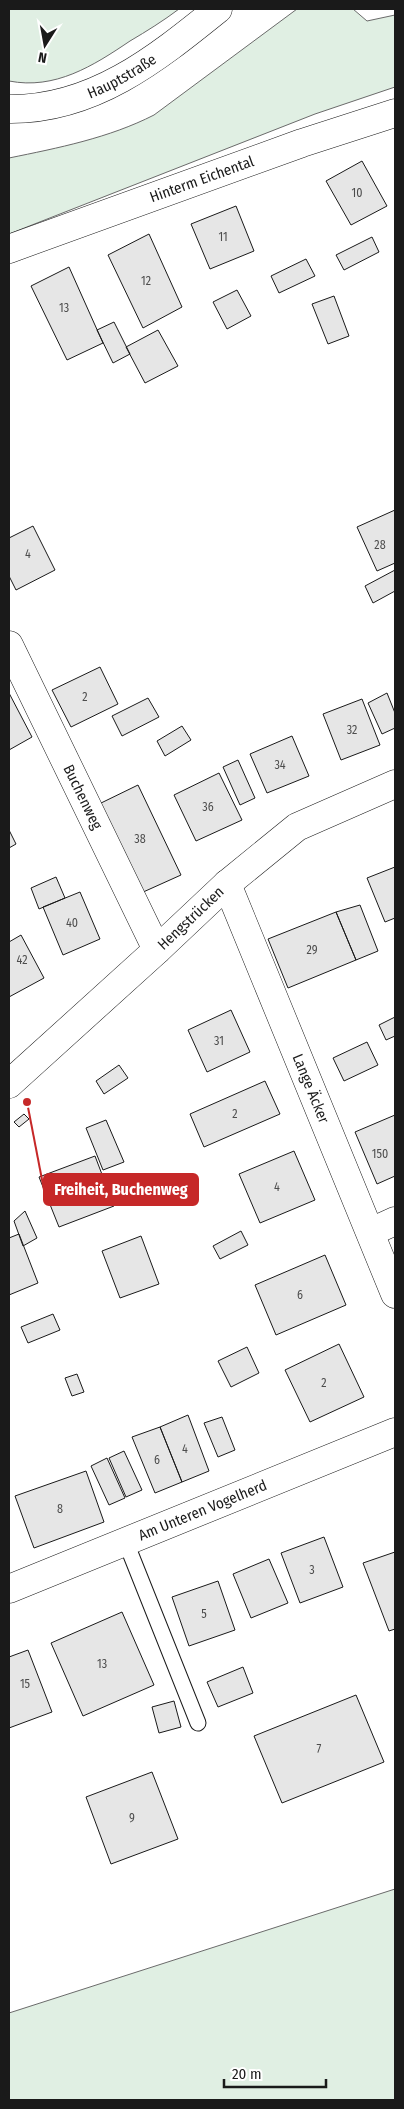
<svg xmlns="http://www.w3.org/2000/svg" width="404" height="2109" font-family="'Fira Sans Condensed',sans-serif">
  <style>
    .green { fill: #e0efe3; stroke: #6a6a6a }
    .building { fill: #e6e6e6; stroke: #1a1a1a }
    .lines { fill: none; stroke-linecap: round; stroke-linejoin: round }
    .service-casing { stroke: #1a1a1a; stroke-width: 17 }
    .minor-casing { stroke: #1a1a1a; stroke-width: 29 }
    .tertiary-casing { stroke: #1a1a1a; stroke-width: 29 }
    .service { stroke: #fff; stroke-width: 15 }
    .minor { stroke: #fff; stroke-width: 28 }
    .tertiary { stroke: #fff; stroke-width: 28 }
    .labels { text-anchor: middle; stroke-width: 4; stroke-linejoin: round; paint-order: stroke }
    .number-label { font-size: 12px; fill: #4d4d4d }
    .street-label { font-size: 15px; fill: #1a1a1a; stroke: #fff }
    .leader { fill: none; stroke: #c62828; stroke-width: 2 }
    .callout-dot { fill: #c62828; stroke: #fff; stroke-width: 2 }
    .callout { fill: #c62828; stroke: #c62828; stroke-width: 2 }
    .callout-label { font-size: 16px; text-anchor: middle; font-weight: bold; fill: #fff }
  </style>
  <rect width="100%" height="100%" fill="#fff"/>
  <!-- green -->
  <path class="green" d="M9 9H179C163 21 147 31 130 41 93 66 55 90 9 81Z
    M297 9H353L367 21 395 15V87L315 114 9 234V158C58 148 109 138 154 115Z
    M395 1889V2100H9V2013Z"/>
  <!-- building -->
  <path class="building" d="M362 161 387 206 351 225 326 181Z
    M236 206 254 251 210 269 191 224Z
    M149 234 182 307 143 328 108 255Z
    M372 237 379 252 344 270 336 255Z
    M306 259 315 276 279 293 271 276Z
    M69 267 103 343 67 360 31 286Z
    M237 290 251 316 227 329 213 302Z
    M334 296 349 336 328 344 312 304Z
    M114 322 130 354 113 363 97 330Z
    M158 330 178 366 145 383 126 347Z
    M395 510V563L377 571 357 527Z
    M33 526 55 570 16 590 9 576V538Z
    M395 570V591L373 603 365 586Z
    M100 667 118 704 71 727 52 690Z
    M9 693 32 737 9 750Z
    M387 693 395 713V728L382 734 368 703Z
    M148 698 159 717 122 736 112 716Z
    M362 699 380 745 341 760 323 714Z
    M182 726 191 740 165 756 157 741Z
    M292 736 309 776 267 793 250 754Z
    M238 760 255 798 240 805 223 767Z
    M219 773 242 820 196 841 174 795Z
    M138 785 181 875 141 893 99 804Z
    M9 830 16 844 9 848Z
    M395 867V918L385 922 367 878Z
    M56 877 65 898 39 909 31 888Z
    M80 892 100 939 63 955 43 907Z
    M360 905 378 951 356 960 336 912Z
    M336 912 356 960 288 988 268 939Z
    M21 935 44 978 9 997V942Z
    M231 1010 250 1052 207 1072 188 1030Z
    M395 1017V1036L386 1040 379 1025Z
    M367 1042 378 1065 344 1081 333 1058Z
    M119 1065 128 1078 104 1094 96 1081Z
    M265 1081 280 1114 204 1147 190 1114Z
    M24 1114 29 1119 19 1127 14 1122Z
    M395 1115V1176L377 1184 355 1132Z
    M106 1120 124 1162 103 1170 86 1128Z
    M294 1151 315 1200 260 1223 239 1174Z
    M95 1156 114 1206 59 1227 39 1177Z
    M25 1211 37 1238 23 1246 14 1221Z
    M241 1231 248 1245 220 1259 213 1246Z
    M19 1234 38 1283 9 1295V1238Z
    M141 1236 159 1284 120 1298 102 1251Z
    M325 1255 346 1305 276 1335 255 1285Z
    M53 1314 60 1330 28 1343 21 1327Z
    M339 1344 364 1397 310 1422 285 1370Z
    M247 1347 259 1373 231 1387 218 1361Z
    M77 1374 84 1392 72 1396 65 1378Z
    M188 1415 209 1471 182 1482 160 1427Z
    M222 1417 235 1450 218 1457 204 1423Z
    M160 1427 182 1482 155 1493 132 1437Z
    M124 1451 142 1490 126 1497 109 1458Z
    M107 1458 125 1498 109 1505 91 1466Z
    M86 1471 104 1522 34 1548 15 1496Z
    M324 1537 343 1587 300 1603 281 1553Z
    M395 1552V1629L389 1631 363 1563Z
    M269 1559 288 1603 251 1618 233 1574Z
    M218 1581 235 1630 189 1646 172 1597Z
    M122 1612 154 1685 83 1716 51 1643Z
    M28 1650 52 1712 9 1728V1657Z
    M243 1667 253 1693 218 1707 207 1682Z
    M356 1695 384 1762 282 1803 254 1736Z
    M174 1701 181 1727 159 1733 152 1707Z
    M152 1772 178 1839 111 1864 86 1797Z"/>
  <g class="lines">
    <!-- service casing -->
    <g class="service-casing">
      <path id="service" d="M125 1540 198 1723"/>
    </g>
    <!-- minor casing -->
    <g class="minor-casing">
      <g id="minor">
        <path id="s1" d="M9 249 302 143 395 113"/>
        <path id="s2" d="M9 645 157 950"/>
        <path id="s3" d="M227 884 395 1294"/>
        <path id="s4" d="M9 1084 157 950 227 884 297 827 395 784"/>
        <path d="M371 1232 395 1221"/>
        <path id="s5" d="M9 1589 395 1432"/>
      </g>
    </g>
    <!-- tertiary casing -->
    <g class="tertiary-casing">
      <g id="tertiary">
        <path id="s6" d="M9 109C93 110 156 59 218 9"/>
      </g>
    </g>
    <!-- service -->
    <use href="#service" class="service"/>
    <!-- minor -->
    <use href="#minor" class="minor"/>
    <!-- tertiary -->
    <use href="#tertiary" class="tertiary"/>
  </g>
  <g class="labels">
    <!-- number labels -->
    <g class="number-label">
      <text x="357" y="197">10</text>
      <text x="223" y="241">11</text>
      <text x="146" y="285">12</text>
      <text x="64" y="312">13</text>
      <text x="380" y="549">28</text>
      <text x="28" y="558">4</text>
      <text x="85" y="701">2</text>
      <text x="352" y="734">32</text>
      <text x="280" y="769">34</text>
      <text x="208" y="811">36</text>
      <text x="140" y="843">38</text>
      <text x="72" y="927">40</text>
      <text x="312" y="954">29</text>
      <text x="22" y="964">42</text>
      <text x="219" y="1045">31</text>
      <text x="235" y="1118">2</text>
      <text x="380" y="1158">150</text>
      <text x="277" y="1191">4</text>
      <text x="300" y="1299">6</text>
      <text x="324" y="1387">2</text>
      <text x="185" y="1453">4</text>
      <text x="157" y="1464">6</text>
      <text x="60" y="1513">8</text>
      <text x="312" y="1574">3</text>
      <text x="204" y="1618">5</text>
      <text x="102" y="1668">13</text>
      <text x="25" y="1688">15</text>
      <text x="319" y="1753">7</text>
      <text x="132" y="1822">9</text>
    </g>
    <!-- street labels -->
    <g class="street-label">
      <text dy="5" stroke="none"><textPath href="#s6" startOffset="119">Hauptstraße</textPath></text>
      <text dy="5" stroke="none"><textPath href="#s1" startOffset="205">Hinterm Eichental</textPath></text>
      <text dy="5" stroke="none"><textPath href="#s2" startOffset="169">Buchenweg</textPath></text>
      <text dy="5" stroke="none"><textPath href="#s4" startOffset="246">Hengstrücken</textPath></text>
      <text dy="5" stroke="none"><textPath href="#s3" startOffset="221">Lange Äcker</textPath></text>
      <text dy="5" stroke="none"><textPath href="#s5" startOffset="209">Am Unteren Vogelherd</textPath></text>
    </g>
  </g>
  <!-- callouts -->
  <path class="leader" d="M27 1102L44 1190"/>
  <circle class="callout-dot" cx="27" cy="1102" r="5"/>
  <rect class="callout" x="44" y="1174" width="154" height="31" rx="5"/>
  <g class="callout-label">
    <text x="121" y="1195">Freiheit, Buchenweg</text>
  </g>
  <!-- border -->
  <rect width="404" height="2109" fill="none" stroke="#1a1a1a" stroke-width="20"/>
  <!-- north arrow -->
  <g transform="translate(45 45) rotate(191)" stroke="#ffffff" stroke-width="4" paint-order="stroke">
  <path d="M0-4L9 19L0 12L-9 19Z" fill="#1a1a1a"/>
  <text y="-8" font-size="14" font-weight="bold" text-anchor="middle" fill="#1a1a1a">N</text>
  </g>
  <!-- scale -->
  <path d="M224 2079v8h102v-8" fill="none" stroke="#1a1a1a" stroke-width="2.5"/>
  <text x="232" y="2079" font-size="15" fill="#1a1a1a" stroke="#ffffff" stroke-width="4" paint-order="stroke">20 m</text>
</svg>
